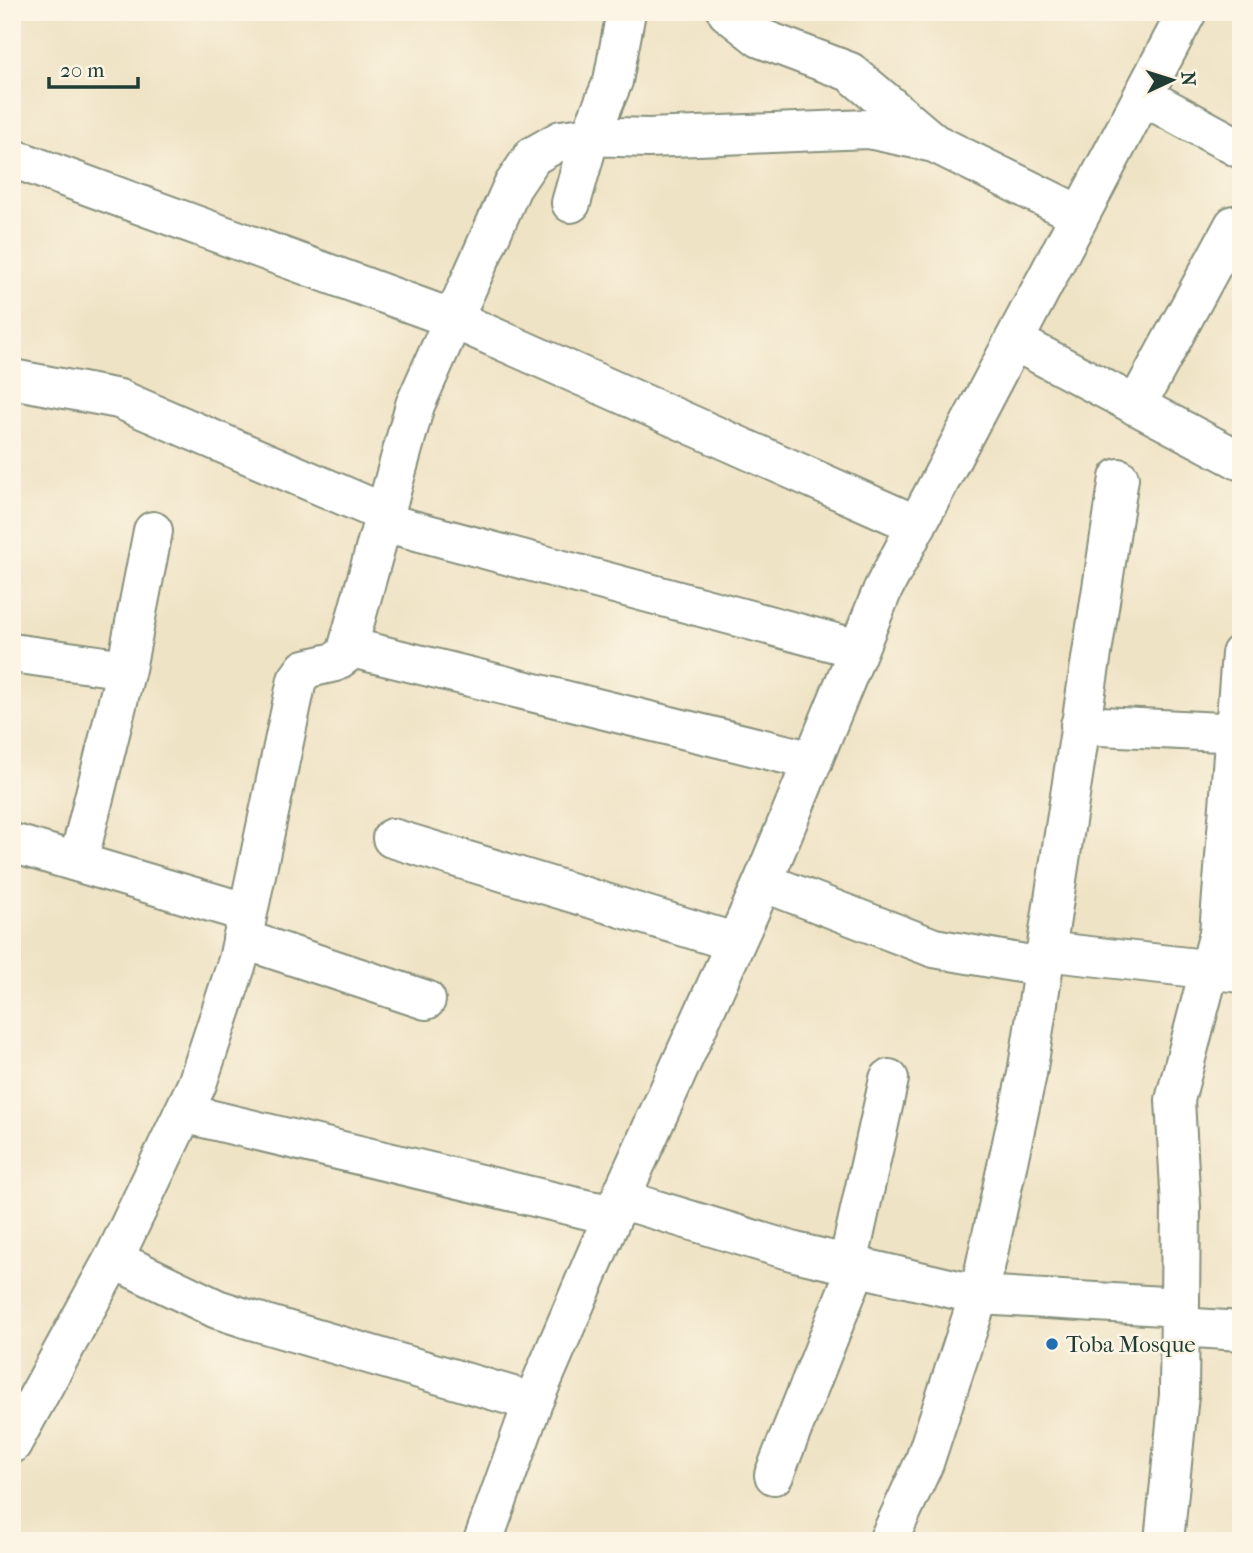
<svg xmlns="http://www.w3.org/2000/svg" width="1253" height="1553" font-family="'IM FELL French Canon',serif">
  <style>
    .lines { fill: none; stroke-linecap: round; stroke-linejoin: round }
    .minor-casing { stroke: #87907c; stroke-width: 42 }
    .minor { stroke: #fff; stroke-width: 38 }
    .poi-dot { fill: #1f6fb2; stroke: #fcf5e5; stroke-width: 2.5 }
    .labels { text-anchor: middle; stroke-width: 5; stroke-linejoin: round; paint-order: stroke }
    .poi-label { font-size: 23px; fill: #1f3d34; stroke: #fcf5e5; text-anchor: start }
  </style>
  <rect width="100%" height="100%" fill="#fcf5e5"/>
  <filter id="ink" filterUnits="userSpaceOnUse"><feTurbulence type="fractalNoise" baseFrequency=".0143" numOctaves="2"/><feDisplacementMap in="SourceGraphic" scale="14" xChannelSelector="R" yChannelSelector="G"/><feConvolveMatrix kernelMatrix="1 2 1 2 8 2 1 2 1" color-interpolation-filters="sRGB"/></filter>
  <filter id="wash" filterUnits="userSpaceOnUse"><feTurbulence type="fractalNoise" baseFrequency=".00686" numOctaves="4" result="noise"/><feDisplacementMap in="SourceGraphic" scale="28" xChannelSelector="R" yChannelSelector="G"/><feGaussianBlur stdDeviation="1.57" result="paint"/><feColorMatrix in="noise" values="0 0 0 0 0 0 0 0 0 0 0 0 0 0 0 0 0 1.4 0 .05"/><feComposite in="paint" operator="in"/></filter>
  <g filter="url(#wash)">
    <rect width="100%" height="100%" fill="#efe3c5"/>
  </g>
  <g filter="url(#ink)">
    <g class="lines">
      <!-- minor casing -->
      <g class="minor-casing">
        <path id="minor" d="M727 12 760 38 850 72 934 143 1080 215
          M1143 96 1241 149
          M12 158 453 319 917 525
          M571 203 590 136 613 81 626 12
          M1014 341 1241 461
          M12 379 119 399 384 513
          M1136 406 1234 225
          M383 522 858 649
          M348 647 813 761
          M12 653 126 669
          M1080 725 1241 733
          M392 838 734 942
          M12 843 248 913
          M78 862 126 669 153 531
          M763 882 934 948 1042 967
          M242 939 426 1000
          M1045 951 1241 973
          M183 1113 589 1210 614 1214
          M620 1199 795 1252 979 1295 1180 1307
          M113 1259 217 1309 248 1319 533 1402
          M848 1264 889 1079
          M1180 1327 1241 1331
          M12 1444 117 1252 197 1084 238 960 297 680 305 669 335 662 346 654 415 405 512 187 533 156 561 140 590 136 648 138 868 129 934 143
          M774 1475 857 1266
          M483 1541 533 1402 620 1199 763 882 883 589 1187 12
          M888 1541 924 1463 979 1295 1027 1074 1119 478
          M1164 1541 1179 1395 1181 1207 1175 1100 1219 933 1241 654"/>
      </g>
      <!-- minor -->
      <use href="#minor" class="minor"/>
    </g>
  </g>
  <!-- markers -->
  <circle class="poi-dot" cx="1052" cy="1344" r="7"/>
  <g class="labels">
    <!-- poi labels -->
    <g class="poi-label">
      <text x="1066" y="1352">Toba Mosque</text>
    </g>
  </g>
  <!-- margin -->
  <rect width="1253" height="1553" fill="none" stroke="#fcf5e5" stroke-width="42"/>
  <!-- north arrow -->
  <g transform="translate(1172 80) rotate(86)" stroke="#fcf5e5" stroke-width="5" paint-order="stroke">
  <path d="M0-5L12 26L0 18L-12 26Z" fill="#1f3d34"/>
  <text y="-10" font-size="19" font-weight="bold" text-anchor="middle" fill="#1f3d34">N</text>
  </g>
  <!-- scale -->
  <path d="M49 77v10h89v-10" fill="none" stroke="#1f3d34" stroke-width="3.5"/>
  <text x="60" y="77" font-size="21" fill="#1f3d34" stroke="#fcf5e5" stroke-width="5" paint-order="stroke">20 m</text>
</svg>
